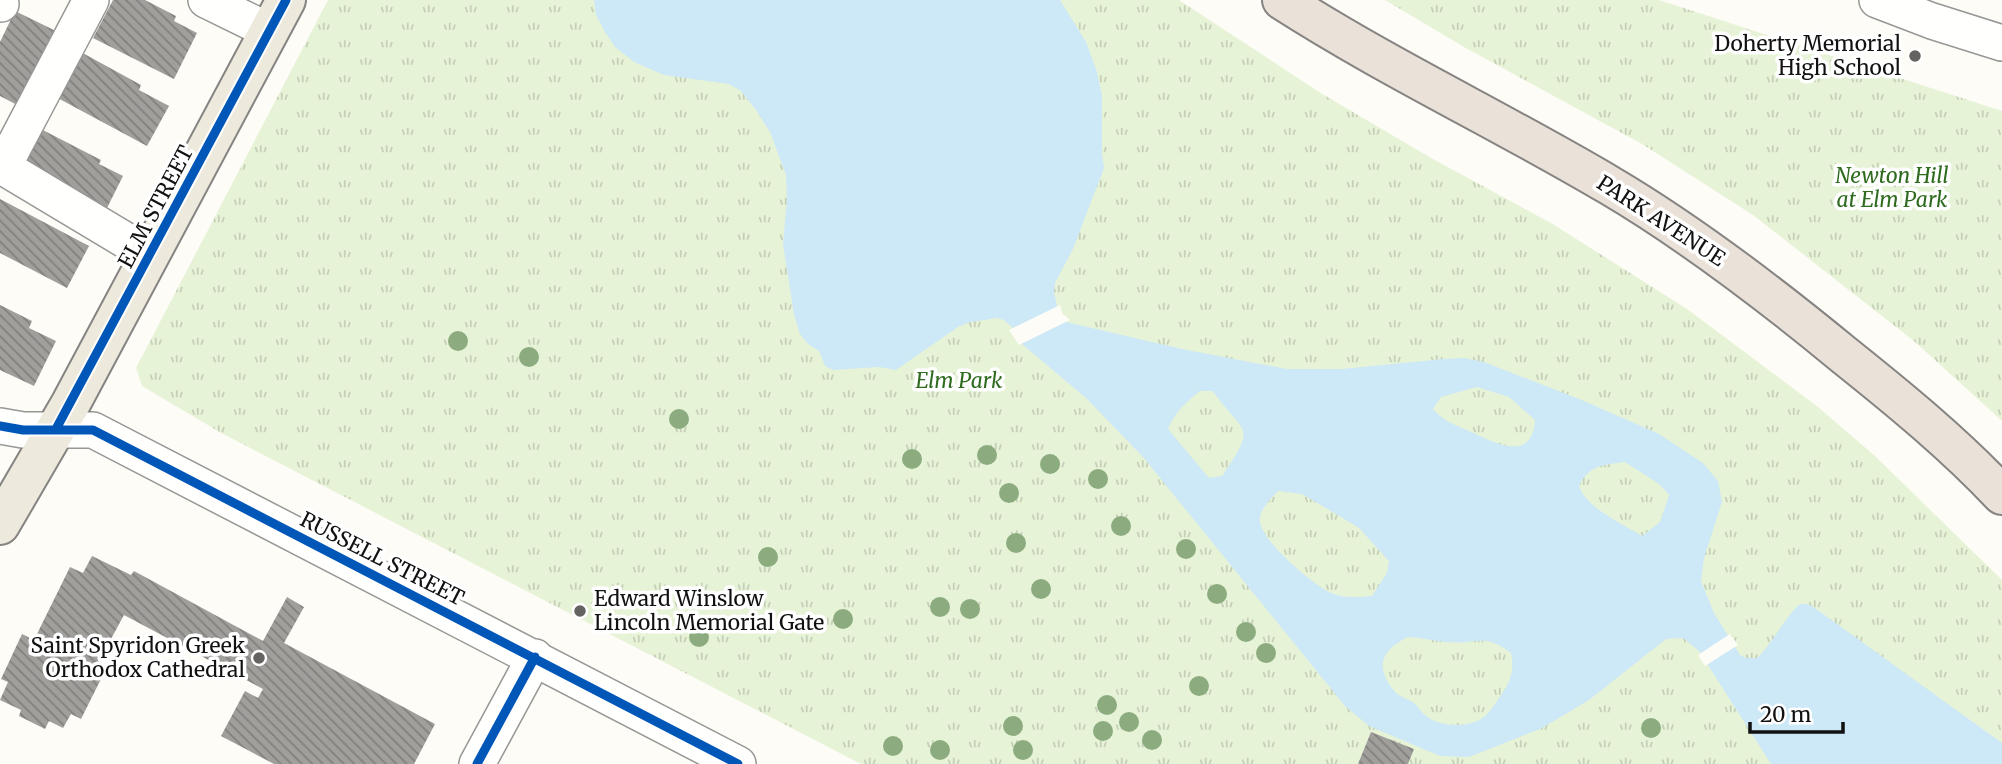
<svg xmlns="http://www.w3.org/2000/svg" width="2002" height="764" font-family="Merriweather,serif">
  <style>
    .park { fill: url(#park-tufts) }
    .water { fill: #cde8f7; fill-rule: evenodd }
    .pier { fill: #fdfcf7 }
    .building { fill: url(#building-back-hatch) }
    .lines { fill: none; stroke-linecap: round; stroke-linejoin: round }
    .minor-casing { stroke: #979795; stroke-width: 38 }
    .major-casing { stroke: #858482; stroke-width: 42 }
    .highway-casing { stroke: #858482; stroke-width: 42 }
    .minor { stroke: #fffffe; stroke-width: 35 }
    .major { stroke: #ede9dc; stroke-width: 38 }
    .highway { stroke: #eae1d8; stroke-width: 38 }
    .cycleway-casing { stroke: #fff; stroke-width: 13 }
    .cycleway { stroke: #0057b8; stroke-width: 9 }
    .tree { fill: #8cac80 }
    .poi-dot { fill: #646362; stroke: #fff; stroke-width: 2.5 }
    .labels { text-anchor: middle; stroke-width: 7; stroke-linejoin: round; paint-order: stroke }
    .poi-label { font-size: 21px; fill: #111; stroke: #fff; text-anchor: end }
    .park-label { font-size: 21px; font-style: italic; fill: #2f6b1f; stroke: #fff }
    .street-label { font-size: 21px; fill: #111; stroke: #fff }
  </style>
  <defs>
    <pattern id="park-tufts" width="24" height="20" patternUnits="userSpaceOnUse" patternTransform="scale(1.75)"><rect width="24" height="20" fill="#e7f3d7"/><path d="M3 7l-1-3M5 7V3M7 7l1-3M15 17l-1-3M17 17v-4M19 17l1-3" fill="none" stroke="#c5cfb8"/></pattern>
    <pattern id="building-back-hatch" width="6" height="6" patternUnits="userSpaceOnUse" patternTransform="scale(1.75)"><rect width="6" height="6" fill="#a19f9c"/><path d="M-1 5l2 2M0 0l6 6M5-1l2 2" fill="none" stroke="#82807e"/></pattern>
  </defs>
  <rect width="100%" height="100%" fill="#fdfcf7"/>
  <!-- park -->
  <path class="park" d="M328 0H1179L1319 92 1431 158 1551 223 1687 309 1818 407 1875 456 2002 580V764H861L223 434 142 386 136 368Z
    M1385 0H1659L2002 111V421L1914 341 1753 215 1642 144 1464 47Z"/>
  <!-- water -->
  <path class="water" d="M594 0H1060L1086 42 1097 72 1102 96V153L1104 168 1073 249 1055 283 1054 292 1059 315 1066 322 1182 349 1287 369H1342L1443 359 1464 358 1484 362 1584 401 1659 434 1703 463 1718 481 1722 502 1704 558 1701 581 1714 613 1740 655 1746 658H1757C1769 649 1792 606 1801 604 1805 603 1808 605 1812 606L2002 743V764H1771L1699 651 1683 638 1666 639 1589 700 1564 715 1540 729 1469 757 1440 756 1369 726 1345 706 1143 457 1086 398 1022 344 1013 328 1004 320 997 318 985 320 970 322 958 327 896 370 879 367 833 370 825 366 819 351 808 344 800 334 794 315 783 244 787 199 786 175 770 132 756 110 741 91 729 84 664 75 634 62 615 47 605 32 596 15ZM1477 387 1509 397 1535 420C1532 463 1496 443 1471 432 1456 425 1444 422 1433 409L1441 397ZM1200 391H1213C1243 435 1259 422 1222 476L1209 478 1168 429C1175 412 1186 402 1200 391ZM1625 462 1659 484 1669 495 1660 522 1642 536C1623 524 1586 508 1579 486 1589 465 1603 465 1625 462ZM1278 491 1302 494 1336 514 1359 528 1389 561 1387 573 1372 596C1358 597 1342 599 1329 592 1311 583 1257 538 1260 518 1261 508 1271 498 1278 491ZM1408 637C1422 638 1434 641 1447 642 1474 645 1485 632 1511 653 1515 670 1510 684 1499 698 1494 705 1488 715 1481 719 1466 728 1438 727 1425 715 1420 711 1418 706 1414 703 1408 699 1400 697 1395 692 1374 667 1381 650 1408 637Z"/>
  <!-- pier -->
  <path class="pier" d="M1060 305 1062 313 1070 320 1019 345 1009 330Z
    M1730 634 1738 645 1705 666 1698 655Z"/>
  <!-- building -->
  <path class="building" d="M113 0H145L176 16 174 21 197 33 174 79 93 38Z
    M15 11 56 31 19 106 0 96V42Z
    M79 51 141 85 139 90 169 106 147 146 54 96Z
    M37 127 101 160 99 164 123 176 103 216 17 165Z
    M0 199 89 246 67 288 0 253Z
    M0 305 32 321 29 328 56 341 34 386 0 370Z
    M92 556 131 575 134 571 263 641 287 597 304 607 284 643 435 724 414 764H274L221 736 245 691 258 698 263 689 124 615 92 674 101 679 81 719 71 714 63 728 49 721 45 729 19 716 21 710 0 700 8 682 1 679 22 634 34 640 70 567 83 573Z
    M1371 732 1414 749 1408 764H1358Z"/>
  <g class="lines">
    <!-- minor casing -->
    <g class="minor-casing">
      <path id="minor" d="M206 0 269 31
        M1877 0 1932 21 2002 43
        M0 3 1 4
        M0 165 150 255
        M3 167 91 0
        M0 426 23 430H93L738 764
        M477 764 535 657"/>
    </g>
    <!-- major casing -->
    <g class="major-casing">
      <path id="major" d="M0 525 71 403 286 0"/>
    </g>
    <!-- highway casing -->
    <g class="highway-casing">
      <path id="highway" d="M1282 0C1388 68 1501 121 1609 185 1692 234 1770 294 1844 355 1899 399 1954 444 2002 495"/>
    </g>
    <!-- minor -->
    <use href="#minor" class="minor"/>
    <!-- major -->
    <use href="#major" class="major"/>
    <!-- highway -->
    <use href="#highway" class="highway"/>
    <!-- cycleway casing -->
    <g class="cycleway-casing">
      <path id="cycleway" d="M0 426 23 430H93L738 764
        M56 429 286 0
        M477 764 535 657"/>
    </g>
    <!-- cycleway -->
    <use href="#cycleway" class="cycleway"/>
  </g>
  <!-- trees -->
  <g class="tree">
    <circle cx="458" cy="341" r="10"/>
    <circle cx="529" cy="357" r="10"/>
    <circle cx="679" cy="419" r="10"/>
    <circle cx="987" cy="455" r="10"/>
    <circle cx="912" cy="459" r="10"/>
    <circle cx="1050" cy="464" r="10"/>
    <circle cx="1098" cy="479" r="10"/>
    <circle cx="1009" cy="493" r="10"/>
    <circle cx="1121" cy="526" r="10"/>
    <circle cx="1016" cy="543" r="10"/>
    <circle cx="1186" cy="549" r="10"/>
    <circle cx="768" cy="557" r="10"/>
    <circle cx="1041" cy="589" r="10"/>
    <circle cx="1217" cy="594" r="10"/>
    <circle cx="940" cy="607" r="10"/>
    <circle cx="970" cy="609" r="10"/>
    <circle cx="843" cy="619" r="10"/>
    <circle cx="1246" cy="632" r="10"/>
    <circle cx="699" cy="637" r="10"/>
    <circle cx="1266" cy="653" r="10"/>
    <circle cx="1199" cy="686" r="10"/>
    <circle cx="1107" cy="705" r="10"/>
    <circle cx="1129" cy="722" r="10"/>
    <circle cx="1013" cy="726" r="10"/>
    <circle cx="1651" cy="728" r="10"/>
    <circle cx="1103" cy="731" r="10"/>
    <circle cx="1152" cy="740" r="10"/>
    <circle cx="893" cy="746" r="10"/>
    <circle cx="940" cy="750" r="10"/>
    <circle cx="1023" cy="750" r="10"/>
  </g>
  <!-- markers -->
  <g class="poi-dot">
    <circle cx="1915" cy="56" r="7"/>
    <circle cx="580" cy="611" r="7"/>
    <circle cx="259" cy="658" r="7"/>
  </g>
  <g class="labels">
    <!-- poi labels -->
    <g class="poi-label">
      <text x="1901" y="51">Doherty Memorial<tspan x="1901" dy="24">High School</tspan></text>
      <text x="594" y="606" text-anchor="start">Edward Winslow<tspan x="594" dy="24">Lincoln Memorial Gate</tspan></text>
      <text x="245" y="653">Saint Spyridon Greek<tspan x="245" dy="24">Orthodox Cathedral</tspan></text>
    </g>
    <!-- park labels -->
    <g class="park-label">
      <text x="1892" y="183">Newton Hill<tspan x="1892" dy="24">at Elm Park</tspan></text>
      <text x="959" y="388">Elm Park</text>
    </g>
    <!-- street labels -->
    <g class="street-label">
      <text transform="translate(156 207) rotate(-62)" y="7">ELM STREET</text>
      <text transform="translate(1661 221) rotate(33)" y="7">PARK AVENUE</text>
      <text transform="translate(382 559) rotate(27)" y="7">RUSSELL STREET</text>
    </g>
  </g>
  <!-- scale -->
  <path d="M1750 722v10h93v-10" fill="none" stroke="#111111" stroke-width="3.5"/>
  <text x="1760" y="722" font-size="21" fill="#111111" stroke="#ffffff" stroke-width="5" paint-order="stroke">20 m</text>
</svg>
